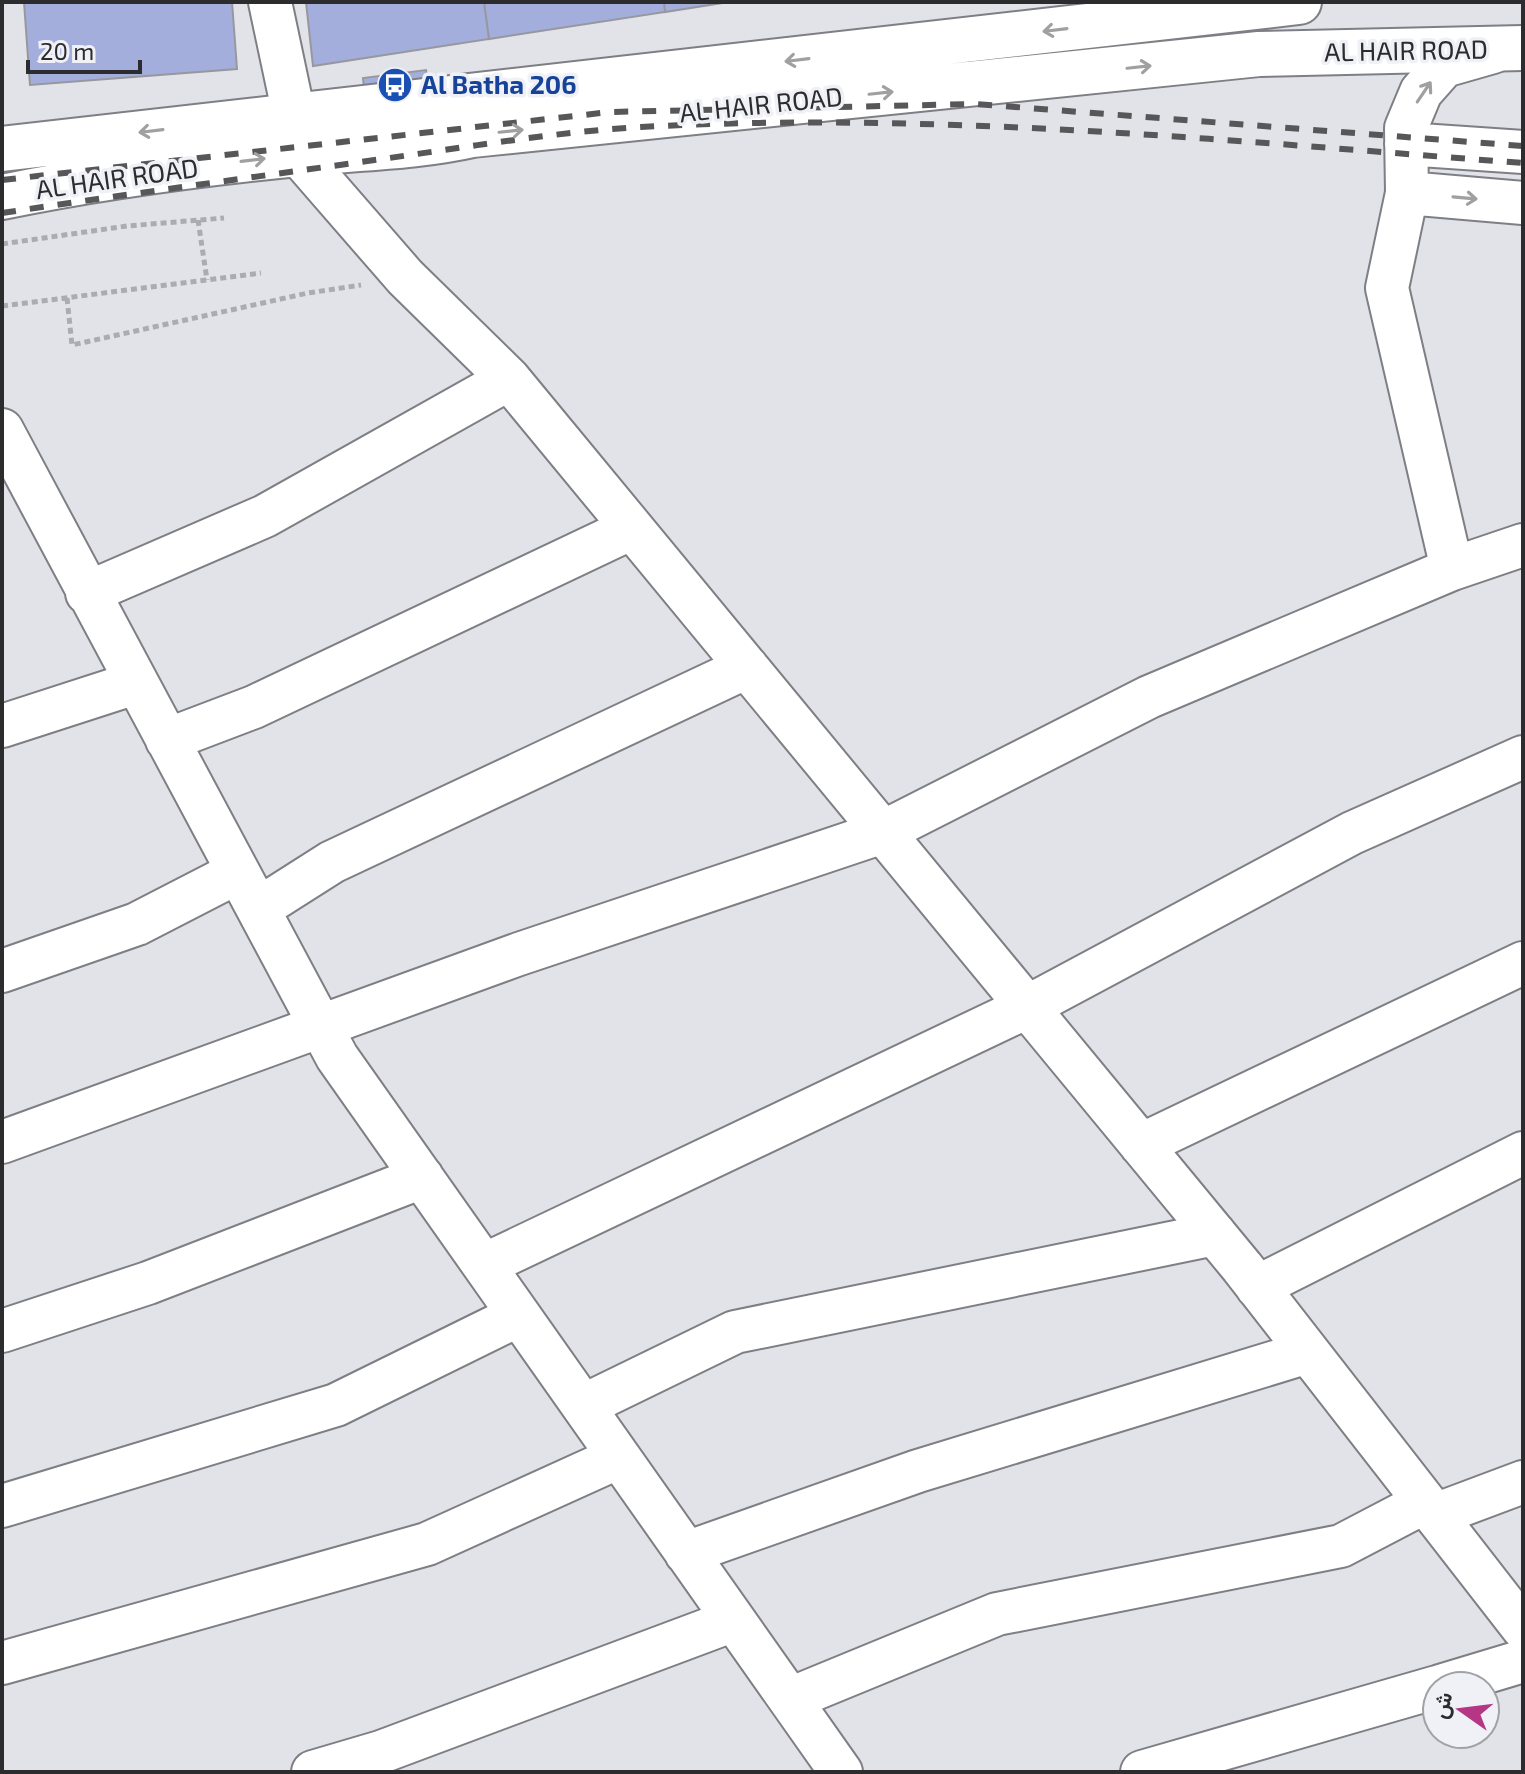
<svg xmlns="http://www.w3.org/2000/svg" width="1525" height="1774" font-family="'Exo 2',Vazirmatn,sans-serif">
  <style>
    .building { fill: #a4aedd; stroke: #97989d; stroke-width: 2 }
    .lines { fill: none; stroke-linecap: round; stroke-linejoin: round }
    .minor-casing { stroke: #7e7f84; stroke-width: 46 }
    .major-casing { stroke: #7e7f84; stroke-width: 48 }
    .path { stroke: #abacb0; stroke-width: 5; stroke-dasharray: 6 4; stroke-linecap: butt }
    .minor { stroke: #fff; stroke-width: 42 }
    .major { stroke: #fff; stroke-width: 44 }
    .rail { stroke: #57575a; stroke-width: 6; stroke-dasharray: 14 14; stroke-linecap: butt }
    .oneway { stroke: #a0a0a1 }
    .labels { text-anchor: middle; stroke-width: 7; stroke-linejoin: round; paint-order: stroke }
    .street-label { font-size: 26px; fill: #2c2c2e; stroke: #eff1f6 }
    .transit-label { font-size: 26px; font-weight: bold; fill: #164399; stroke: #eff1f6; text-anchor: start }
  </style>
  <rect width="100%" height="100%" fill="#e2e3e9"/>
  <!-- building -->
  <path class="building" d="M24 2H232L237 69 30 85Z
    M306 2H484L489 39 313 66Z
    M484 2H664L665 12 489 39Z
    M664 2H729L665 12Z
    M426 70 429 91 365 98 363 78Z"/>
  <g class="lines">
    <!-- minor casing -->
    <g class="minor-casing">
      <path id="minor" d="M270 2 294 115
        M1406 144 1523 152
        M298 154 405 277 509 379 1242 1267 1523 1628
        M1407 193 1523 203
        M2 430 337 1057 841 1772
        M1452 569 1387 288 1407 193 1406 128 1421 92 1444 66 1493 52
        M87 593 265 516 509 379
        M2 726 135 683
        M167 740 254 707 632 528
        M258 909 332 862 747 667
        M2 971 137 924 238 872
        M2 1142 519 954 883 832 1149 697 1452 569 1523 545
        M1141 1145 1523 963
        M484 1265 1027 1007 1352 833 1523 757
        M1257 1287 1523 1153
        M2 1331 148 1283 422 1177
        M583 1406 735 1332 1215 1234
        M2 1506 336 1405 519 1315
        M1435 1515 1523 1482
        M686 1553 918 1471 1308 1352
        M2 1663 427 1544 619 1457
        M1440 1686 1523 1661
        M790 1699 997 1614 1341 1546 1425 1502
        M313 1772 381 1752 734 1620
        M1142 1772 1437 1687"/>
    </g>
    <!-- major casing -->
    <g class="major-casing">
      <path id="major" d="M2 149 1299 2
        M2 197C99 177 198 164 297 154 356 148 414 148 472 135L1259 54 1523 48"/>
    </g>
    <!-- path -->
    <path class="path" d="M198 220 207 280
      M2 244 127 226 224 218
      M67 298 72 345 308 293 361 285
      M2 306 261 273"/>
    <!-- minor -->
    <use href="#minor" class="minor"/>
    <!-- major -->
    <use href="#major" class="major"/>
    <!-- rail -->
    <path class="rail" d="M2 180 610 112 976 104 1523 146
      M2 213C129 194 255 177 382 159 468 147 555 132 641 127 935 111 1230 141 1523 163"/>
  </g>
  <!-- one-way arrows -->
  <defs><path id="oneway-shaft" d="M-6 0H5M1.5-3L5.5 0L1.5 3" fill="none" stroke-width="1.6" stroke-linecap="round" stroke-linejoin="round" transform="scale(2)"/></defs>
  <g class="oneway">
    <use href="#oneway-shaft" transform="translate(1055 30) rotate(173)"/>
    <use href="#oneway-shaft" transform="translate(797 60) rotate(173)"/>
    <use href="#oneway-shaft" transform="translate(1139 67) rotate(-6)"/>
    <use href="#oneway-shaft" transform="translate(1424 92) rotate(-56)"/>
    <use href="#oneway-shaft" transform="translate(881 93) rotate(-6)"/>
    <use href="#oneway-shaft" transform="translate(151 131) rotate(173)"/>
    <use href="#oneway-shaft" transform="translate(511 131) rotate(-6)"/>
    <use href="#oneway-shaft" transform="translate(253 160) rotate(-7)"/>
    <use href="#oneway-shaft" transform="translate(1465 198) rotate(5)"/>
  </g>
  <!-- icons -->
  <defs>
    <g id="bus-disc" transform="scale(1.8)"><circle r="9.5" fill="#1a4fb4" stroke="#eff1f6"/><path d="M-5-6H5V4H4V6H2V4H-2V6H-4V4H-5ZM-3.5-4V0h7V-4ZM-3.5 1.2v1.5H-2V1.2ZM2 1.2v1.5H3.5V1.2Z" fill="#fff"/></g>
  </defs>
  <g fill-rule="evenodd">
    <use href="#bus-disc" x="395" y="85"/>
  </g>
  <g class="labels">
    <!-- street labels -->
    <g class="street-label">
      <text transform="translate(1406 51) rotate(-1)" y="9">AL HAIR ROAD</text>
      <text transform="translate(761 105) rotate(-6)" y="9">AL HAIR ROAD</text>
      <text transform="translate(117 179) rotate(-8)" y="9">AL HAIR ROAD</text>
    </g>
    <!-- transit labels -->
    <g class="transit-label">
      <text x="421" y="94">Al Batha 206</text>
    </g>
  </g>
  <!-- border -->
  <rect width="1525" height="1774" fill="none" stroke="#2c2c2e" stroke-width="8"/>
  <!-- north arrow -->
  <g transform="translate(1461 1710) rotate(284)"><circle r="38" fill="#eff1f6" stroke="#a1a2a6" stroke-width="2"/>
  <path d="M0-6L14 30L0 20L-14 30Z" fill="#b43685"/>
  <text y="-12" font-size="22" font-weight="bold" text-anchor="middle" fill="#2c2c2e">ش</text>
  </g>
  <!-- scale -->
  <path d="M28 60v12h112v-12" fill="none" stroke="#2c2c2e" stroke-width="4"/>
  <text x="40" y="60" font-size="24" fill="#2c2c2e" stroke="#eff1f6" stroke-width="6" paint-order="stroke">20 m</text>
</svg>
